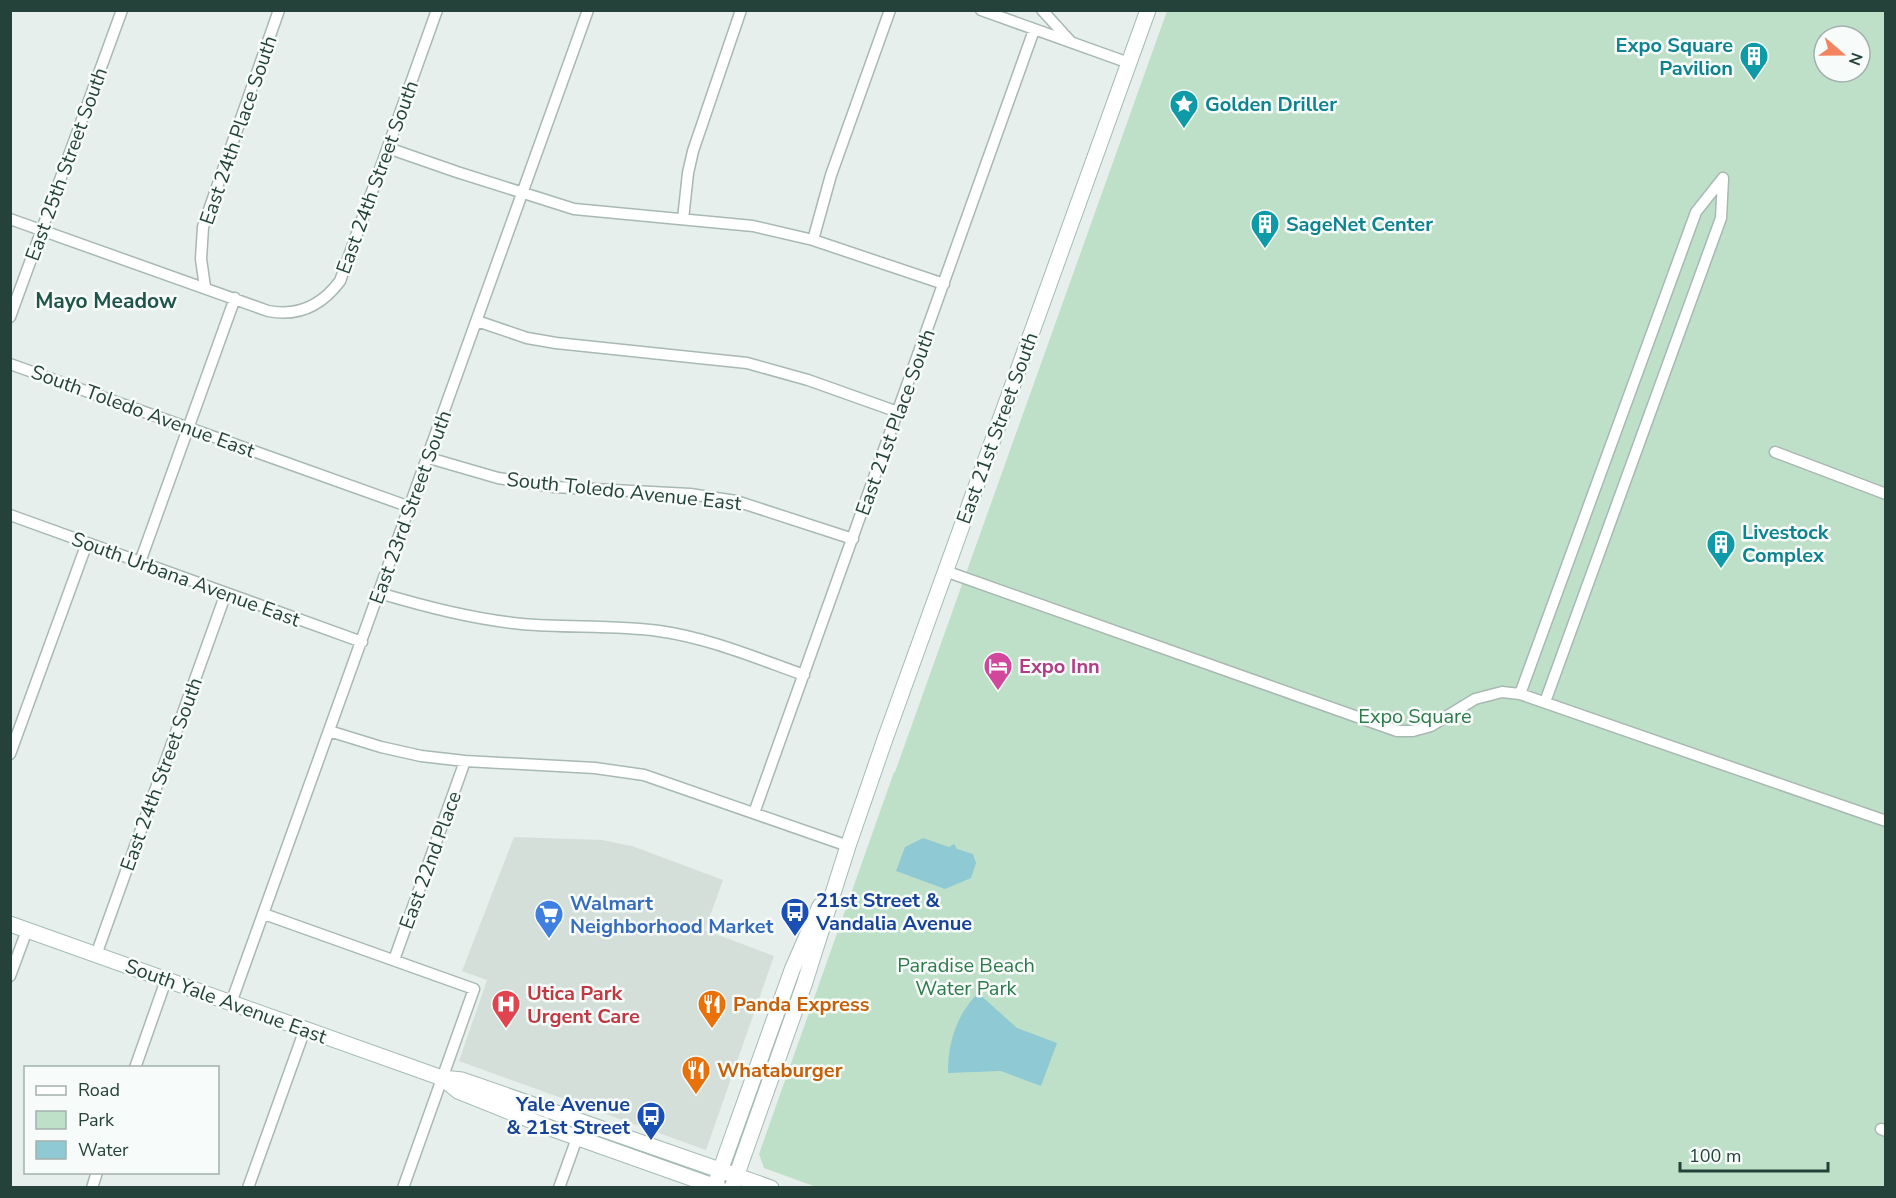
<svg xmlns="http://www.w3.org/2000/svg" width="1896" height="1198" font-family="'Nunito Sans',sans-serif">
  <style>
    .built { fill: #d4dfda }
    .green { fill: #bfe0c8; fill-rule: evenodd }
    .water { fill: #8ec9d4 }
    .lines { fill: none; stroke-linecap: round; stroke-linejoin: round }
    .street-casing { stroke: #a8b8b2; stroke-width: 13 }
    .secondary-casing { stroke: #a4bbb3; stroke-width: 17 }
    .street { stroke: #fff; stroke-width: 10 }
    .secondary { stroke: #fff; stroke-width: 15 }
    .labels { text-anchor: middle; stroke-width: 5; stroke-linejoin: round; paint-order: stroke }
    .culture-label { font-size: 20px; font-weight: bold; fill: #0d838f; stroke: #f7fbf9; text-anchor: start }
    .street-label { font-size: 20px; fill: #24423a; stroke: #f7fbf9 }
    .hotel-label { font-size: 20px; font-weight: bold; fill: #b23c85; stroke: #f7fbf9; text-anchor: start }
    .park-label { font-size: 20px; fill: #2d7a4b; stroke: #f7fbf9 }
    .transit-label { font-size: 20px; font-weight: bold; fill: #164399; stroke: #f7fbf9; text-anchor: start }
    .shop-label { font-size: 20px; font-weight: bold; fill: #366cbe; stroke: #f7fbf9; text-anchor: start }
    .health-label { font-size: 20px; font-weight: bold; fill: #be3a42; stroke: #f7fbf9; text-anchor: start }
    .food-label { font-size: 20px; font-weight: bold; fill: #c56008; stroke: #f7fbf9; text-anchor: start }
    .neighbourhood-label { font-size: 21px; font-weight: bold; fill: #1f5548; stroke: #f7fbf9 }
  </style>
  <rect width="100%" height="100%" fill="#e6efeb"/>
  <!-- built -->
  <path class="built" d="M514 837 602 840 632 846 723 880 705 930 774 956 706 1150 459 1061 487 980 462 971Z"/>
  <!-- green -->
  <path class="green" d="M1167 11H1885V1187L819 1188 764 1168 759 1154 894 772H895ZM1824 36H1860V72H1824Z"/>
  <!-- water -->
  <path class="water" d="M923 838 949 847 954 844 957 849 973 854 976 863 971 878 945 889 896 871 905 847Z
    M978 993 1017 1028 1057 1043 1041 1086 1001 1071 948 1073C948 1042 956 1016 978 993Z"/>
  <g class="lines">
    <!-- street casing -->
    <g class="street-casing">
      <path id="street" d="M981 10 1129 63
        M1042 10 1071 42
        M388 148 457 172 574 209 753 226 813 240 944 284
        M10 219 268 311C298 317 322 305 340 281L437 10
        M683 219 688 173 693 151 741 10
        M813 240 831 175 890 10
        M205 287 201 259 203 227 279 10
        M10 317 122 10
        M477 321 527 338 556 343 747 363 808 380 898 412
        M10 364 410 507
        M1775 452 1886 494
        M429 458 498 478 554 487 690 494 736 501 853 539
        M10 515 362 642
        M140 562 235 298
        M945 571 1397 731H1413L1431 726 1475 699 1502 692 1520 694 1886 821
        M379 593C427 607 473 619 522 624 567 628 614 625 659 631 709 638 756 658 804 675
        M1520 694 1696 212 1723 178
        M1545 702 1721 218 1723 179
        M329 731 381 747 421 756 465 761 595 768 644 775 848 846
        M10 754 87 543
        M754 813 1034 30
        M264 914 474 989 403 1188
        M96 955 226 593
        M394 960 465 761
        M10 976 27 930
        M231 1003 588 10
        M135 1068 166 980
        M1881 1129 1886 1131
        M92 1188 97 1172
        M248 1188 305 1029
        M559 1188 577 1138"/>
    </g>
    <!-- secondary casing -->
    <g class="secondary-casing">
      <path id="secondary" d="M10 924 442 1078 462 1080 771 1188
        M442 1078 458 1091 550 1128 719 1188
        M714 1188 792 970 820 906
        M732 1188 804 985 848 846 885 739 1148 10"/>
    </g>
    <!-- street -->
    <use href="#street" class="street"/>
    <!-- secondary -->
    <use href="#secondary" class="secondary"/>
  </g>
  <!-- icons -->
  <defs>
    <g id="building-pin" transform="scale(1.5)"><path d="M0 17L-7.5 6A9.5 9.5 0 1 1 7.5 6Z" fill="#0f9aa8" stroke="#f7fbf9"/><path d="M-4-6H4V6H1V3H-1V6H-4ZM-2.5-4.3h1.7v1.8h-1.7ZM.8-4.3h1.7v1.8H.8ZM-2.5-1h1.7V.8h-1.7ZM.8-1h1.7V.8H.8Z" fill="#fff"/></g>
    <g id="sight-pin" transform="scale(1.5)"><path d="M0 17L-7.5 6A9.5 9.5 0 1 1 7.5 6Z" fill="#0f9aa8" stroke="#f7fbf9"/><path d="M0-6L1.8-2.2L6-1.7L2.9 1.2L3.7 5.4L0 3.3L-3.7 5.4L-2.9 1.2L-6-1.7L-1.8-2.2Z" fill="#fff"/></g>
    <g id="hotel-pin" transform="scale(1.5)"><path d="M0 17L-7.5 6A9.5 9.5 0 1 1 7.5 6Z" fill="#d1479c" stroke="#f7fbf9"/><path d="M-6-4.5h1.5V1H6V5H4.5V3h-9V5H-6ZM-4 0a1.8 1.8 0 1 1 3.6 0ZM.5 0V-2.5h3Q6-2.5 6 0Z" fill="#fff"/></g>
    <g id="bus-pin" transform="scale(1.5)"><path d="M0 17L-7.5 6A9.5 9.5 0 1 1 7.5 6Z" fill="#1a4fb4" stroke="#f7fbf9"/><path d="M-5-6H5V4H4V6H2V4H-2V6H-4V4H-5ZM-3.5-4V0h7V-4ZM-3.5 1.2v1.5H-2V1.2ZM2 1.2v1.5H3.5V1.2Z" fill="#fff"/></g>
    <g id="supermarket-pin" transform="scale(1.5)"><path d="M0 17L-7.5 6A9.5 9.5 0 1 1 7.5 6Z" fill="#3f7fe0" stroke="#f7fbf9"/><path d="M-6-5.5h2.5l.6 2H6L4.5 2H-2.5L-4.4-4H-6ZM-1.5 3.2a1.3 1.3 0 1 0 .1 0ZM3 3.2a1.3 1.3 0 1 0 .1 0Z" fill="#fff"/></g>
    <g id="hospital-pin" transform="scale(1.5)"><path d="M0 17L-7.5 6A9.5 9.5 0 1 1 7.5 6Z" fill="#e0444e" stroke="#f7fbf9"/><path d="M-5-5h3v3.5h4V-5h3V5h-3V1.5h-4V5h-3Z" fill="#fff"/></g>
    <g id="restaurant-pin" transform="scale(1.5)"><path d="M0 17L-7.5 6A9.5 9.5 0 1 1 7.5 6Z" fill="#e8710a" stroke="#f7fbf9"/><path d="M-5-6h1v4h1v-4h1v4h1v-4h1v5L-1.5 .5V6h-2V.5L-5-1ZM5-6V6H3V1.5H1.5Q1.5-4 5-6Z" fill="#fff"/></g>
  </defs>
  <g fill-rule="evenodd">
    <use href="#building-pin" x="1754" y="56"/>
    <use href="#sight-pin" x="1184" y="104"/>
    <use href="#building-pin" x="1265" y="224"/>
    <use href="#building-pin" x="1721" y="544"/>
    <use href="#hotel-pin" x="998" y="666"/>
    <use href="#bus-pin" x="795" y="912"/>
    <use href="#supermarket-pin" x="549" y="914"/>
    <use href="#hospital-pin" x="506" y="1004"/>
    <use href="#restaurant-pin" x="712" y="1004"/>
    <use href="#restaurant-pin" x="696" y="1070"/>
    <use href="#bus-pin" x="651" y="1116"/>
  </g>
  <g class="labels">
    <!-- culture labels -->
    <g class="culture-label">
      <text x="1733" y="52" text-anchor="end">Expo Square<tspan x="1733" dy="23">Pavilion</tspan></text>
      <text x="1205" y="111">Golden Driller</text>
      <text x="1286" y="231">SageNet Center</text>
      <text x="1742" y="539">Livestock<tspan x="1742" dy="23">Complex</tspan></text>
    </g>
    <!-- street labels -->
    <g class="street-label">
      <text transform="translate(238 130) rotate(-71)" y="7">East 24th Place South</text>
      <text transform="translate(66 164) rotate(-70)" y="7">East 25th Street South</text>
      <text transform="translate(377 177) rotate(-70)" y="7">East 24th Street South</text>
      <text transform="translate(143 411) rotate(20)" y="7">South Toledo Avenue East</text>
      <text transform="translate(895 422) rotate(-70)" y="7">East 21st Place South</text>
      <text transform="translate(997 428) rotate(-70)" y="7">East 21st Street South</text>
      <text transform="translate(624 491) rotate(6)" y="7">South Toledo Avenue East</text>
      <text transform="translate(410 507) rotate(-70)" y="7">East 23rd Street South</text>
      <text transform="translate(186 579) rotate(20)" y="7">South Urbana Avenue East</text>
      <text transform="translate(161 774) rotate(-70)" y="7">East 24th Street South</text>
      <text transform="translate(430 860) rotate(-70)" y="7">East 22nd Place</text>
      <text transform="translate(226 1001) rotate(20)" y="7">South Yale Avenue East</text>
    </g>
    <!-- hotel labels -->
    <g class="hotel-label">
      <text x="1019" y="673">Expo Inn</text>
    </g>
    <!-- park labels -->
    <g class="park-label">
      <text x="1415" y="723">Expo Square</text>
      <text x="966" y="972">Paradise Beach<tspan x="966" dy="23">Water Park</tspan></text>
    </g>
    <!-- transit labels -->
    <g class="transit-label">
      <text x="816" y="907">21st Street &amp;<tspan x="816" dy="23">Vandalia Avenue</tspan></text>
      <text x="630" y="1111" text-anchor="end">Yale Avenue<tspan x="630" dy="23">&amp; 21st Street</tspan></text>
    </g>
    <!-- shop labels -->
    <g class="shop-label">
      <text x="570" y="910">Walmart<tspan x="570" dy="23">Neighborhood Market</tspan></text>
    </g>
    <!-- health labels -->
    <g class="health-label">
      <text x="527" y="1000">Utica Park<tspan x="527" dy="23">Urgent Care</tspan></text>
    </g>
    <!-- food labels -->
    <g class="food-label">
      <text x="733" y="1011">Panda Express</text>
      <text x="717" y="1077">Whataburger</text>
    </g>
    <!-- neighbourhood labels -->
    <g class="neighbourhood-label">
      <text x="106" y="308">Mayo Meadow</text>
    </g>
  </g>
  <!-- border -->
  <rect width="1896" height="1198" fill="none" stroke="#24423a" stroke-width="24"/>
  <!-- legend -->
  <rect x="24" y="1066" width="195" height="108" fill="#f7fbf9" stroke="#a3b1ad" stroke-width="1.5"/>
  <rect x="36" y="1086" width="30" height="9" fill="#ffffff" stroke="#a3b1ad" stroke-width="1.5"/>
  <text x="78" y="1096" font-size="18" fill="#24423a">Road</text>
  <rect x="36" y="1111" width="30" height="18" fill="#bfe0c8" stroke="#a3b1ad" stroke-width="1.5"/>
  <text x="78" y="1126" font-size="18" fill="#24423a">Park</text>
  <rect x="36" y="1141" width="30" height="18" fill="#8ec9d4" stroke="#a3b1ad" stroke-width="1.5"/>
  <text x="78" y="1156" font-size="18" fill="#24423a">Water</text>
  <!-- north arrow -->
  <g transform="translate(1842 54) rotate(110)"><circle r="28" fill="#f7fbf9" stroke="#a3b1ad" stroke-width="1.5"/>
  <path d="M0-4.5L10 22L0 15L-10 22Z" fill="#f4845f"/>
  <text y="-9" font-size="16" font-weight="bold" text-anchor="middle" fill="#24423a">N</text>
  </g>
  <!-- scale -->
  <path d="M1680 1162v9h148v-9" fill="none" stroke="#24423a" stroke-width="3"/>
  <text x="1689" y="1162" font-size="18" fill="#24423a" stroke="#f7fbf9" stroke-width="4.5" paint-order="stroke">100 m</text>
</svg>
